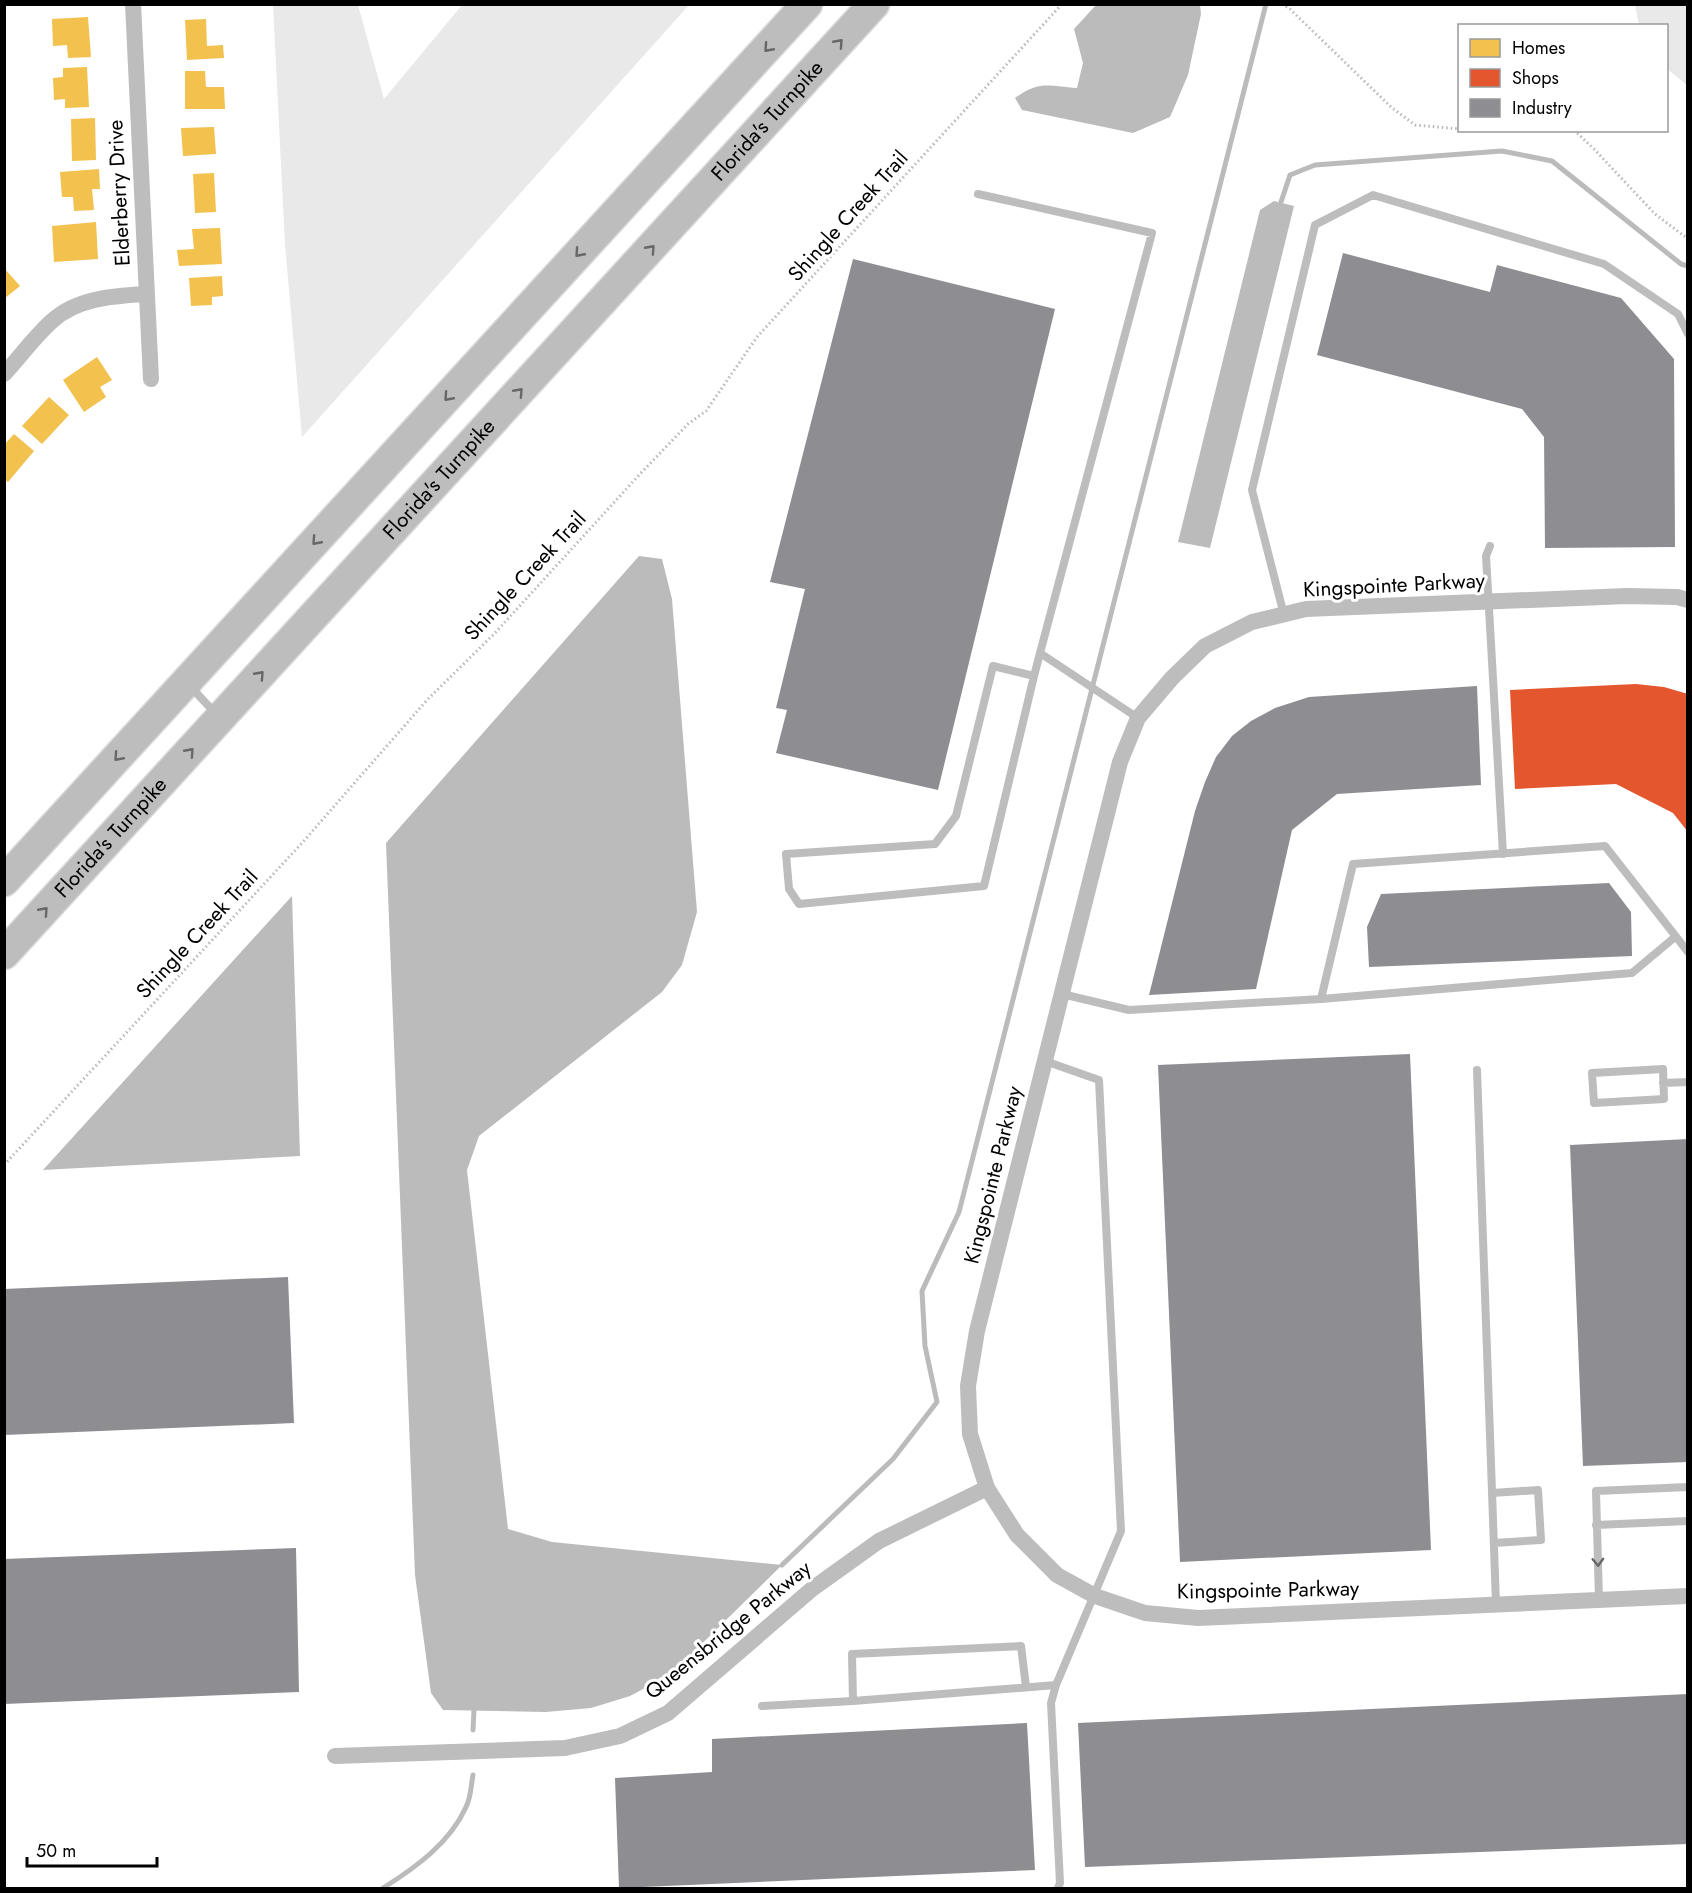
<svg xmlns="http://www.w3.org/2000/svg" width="1692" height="1893" font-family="Jost,sans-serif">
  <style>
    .green { fill: #e9e9e9 }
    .water { fill: #bbb }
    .homes { fill: #f2c14e }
    .shops { fill: #e4572e }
    .industry { fill: #8d8d92 }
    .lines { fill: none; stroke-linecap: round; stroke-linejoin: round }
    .stream { stroke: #bbb; stroke-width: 5 }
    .highway-casing { stroke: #dbdbdb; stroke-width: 33 }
    .path { stroke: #b8b8b8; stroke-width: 3; stroke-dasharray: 1.5 3; stroke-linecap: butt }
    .lane { stroke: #bdbdbd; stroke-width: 8 }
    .street { stroke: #bdbdbd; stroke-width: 16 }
    .highway { stroke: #bdbdbd; stroke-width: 30 }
    .oneway { stroke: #686868 }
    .labels { text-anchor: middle; stroke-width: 6; stroke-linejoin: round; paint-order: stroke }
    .street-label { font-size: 21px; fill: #000; stroke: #fff }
  </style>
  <rect width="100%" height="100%" fill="#fff"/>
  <!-- green -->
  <path class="green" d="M273 5H358L384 99 462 5H689L302 437 285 245Z
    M1635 5H1687V85L1667 69 1666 26 1639 25Z"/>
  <!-- water -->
  <path class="water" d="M1096 5H1200L1201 14 1188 75 1170 117 1133 133 1022 110 1015 98C1039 80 1049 86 1077 88L1083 63 1074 29Z
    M1274 201 1294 206 1210 548 1178 542 1260 210Z
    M639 556 662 559 672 599 697 912 682 965 662 992 479 1136 467 1170 508 1529 552 1542 782 1565 671 1674 630 1696 591 1708 546 1712 443 1710 431 1693 415 1575 386 843Z
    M292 896 300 1156 43 1170Z"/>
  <!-- homes -->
  <path class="homes" d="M88 17 91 57 68 58 67 45 53 46 52 19Z
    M206 19 207 46 223 45 224 58 187 60 185 20Z
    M87 67 89 107 65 108V99L54 100 53 78 63 77V68Z
    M185 71H205L206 87H224L225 109H185Z
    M95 118 96 160 72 161 71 119Z
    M214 127 216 154 183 156 181 128Z
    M99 169 100 189H92L94 210 74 211 73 197H62L60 172Z
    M214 173 216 212 195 213 193 174Z
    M96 222 98 259 54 262 52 226Z
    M220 228 222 264 179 266 177 250 194 249 192 229Z
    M4 268 20 286 4 299Z
    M222 276 223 296 212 297V305L191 306 189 278Z
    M97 357 112 380 100 387 106 397 84 412 63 380Z
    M49 397 69 415 42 444 22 426Z
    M14 434 34 451 8 482 4 479V445Z"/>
  <!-- shops -->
  <path class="shops" d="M1636 684 1664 687 1688 694V832L1673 813 1616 784 1515 789 1510 690Z"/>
  <!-- industry -->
  <path class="industry" d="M1343 253 1490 292 1497 265 1621 298 1674 359 1675 547 1545 548 1544 437 1522 409 1317 355Z
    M853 259 1055 309 938 790 776 753 787 710 776 708 805 589 770 582Z
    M1477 686 1481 785 1337 794 1292 830 1256 989 1149 995 1195 811 1205 782 1216 757 1232 736 1251 721 1275 708 1309 697Z
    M1609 883 1631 912 1632 956 1369 967 1367 927 1381 894Z
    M1410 1054 1431 1550 1180 1562 1158 1065Z
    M1688 1139V1462L1583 1466 1570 1145Z
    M288 1277 294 1423 4 1435V1289Z
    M296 1548 299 1692 4 1704V1559Z
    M1688 1694V1844L1085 1867 1078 1723Z
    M1027 1723 1035 1870 619 1888 615 1778 712 1772V1739Z"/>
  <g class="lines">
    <!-- stream -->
    <path class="stream" d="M1281 202 1290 175 1315 165 1502 151 1552 161 1681 264 1688 266
      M782 1565 893 1459 937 1402 925 1346 922 1291 959 1212 1266 4
      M473 1730 474 1710
      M383 1888C415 1868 450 1843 466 1807 471 1798 471 1785 473 1775"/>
    <!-- highway casing -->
    <g class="highway-casing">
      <g id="highway">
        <path d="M4 881 807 4"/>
        <path id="s1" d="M4 954 874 4"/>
      </g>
    </g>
    <!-- path -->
    <path class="path" d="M1282 4 1290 9 1391 107 1415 125 1460 129
      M1574 130 1594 149 1655 214 1688 239
      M4 1165 302 843 428 699 495 633 640 474 688 424 706 411 757 337 1062 4"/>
    <!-- lane -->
    <path class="lane" d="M978 194 1152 233 1040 653 1138 718
      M1490 546 1486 556 1503 854
      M1284 615 1252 490 1315 225 1373 195 1604 264 1678 314 1688 334
      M1034 676 993 666 956 816 935 844 786 854 789 889 799 904 984 886 1034 676 1040 653
      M190 686 216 714
      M1062 994 1129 1010 1321 999 1353 864 1605 846 1688 952
      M1321 999 1632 973 1675 937
      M1045 1061 1099 1080 1121 1531 1056 1685 1051 1703 1060 1883 1058 1888
      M1663 1069 1664 1099 1594 1103 1592 1073Z
      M1477 1070 1496 1604
      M1663 1083 1688 1082
      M1492 1493 1538 1490 1541 1540 1494 1543
      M1596 1525 1688 1521
      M1599 1600 1596 1491 1688 1487
      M853 1701 852 1654 1021 1646 1026 1687
      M762 1706 853 1701 1056 1685"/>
    <!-- street -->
    <path class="street" d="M133 4 151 379
      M4 374C20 357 35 336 52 321 77 298 114 296 146 294
      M1688 600 1677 597 1627 596 1306 609 1252 622 1205 646 1172 678 1138 718 1120 762 977 1331 968 1386 970 1434 987 1488 1017 1535 1057 1575 1095 1596 1145 1613 1198 1618 1688 1596
      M335 1756 565 1748 620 1736 668 1713 812 1589 879 1541 987 1488"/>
    <!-- highway -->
    <use href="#highway" class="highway"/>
  </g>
  <!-- one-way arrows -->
  <defs><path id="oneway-chevron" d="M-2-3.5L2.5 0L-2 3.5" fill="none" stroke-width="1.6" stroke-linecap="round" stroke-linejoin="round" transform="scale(1.5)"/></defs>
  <g class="oneway">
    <use href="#oneway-chevron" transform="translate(839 43) rotate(-48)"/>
    <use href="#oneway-chevron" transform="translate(768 48) rotate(132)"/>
    <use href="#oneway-chevron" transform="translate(651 249) rotate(-48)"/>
    <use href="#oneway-chevron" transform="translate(579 253) rotate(132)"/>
    <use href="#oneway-chevron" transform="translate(519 392) rotate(-48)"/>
    <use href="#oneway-chevron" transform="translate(448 397) rotate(132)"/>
    <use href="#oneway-chevron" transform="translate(316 541) rotate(132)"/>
    <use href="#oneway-chevron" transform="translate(260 675) rotate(-48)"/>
    <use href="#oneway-chevron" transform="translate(190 752) rotate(-48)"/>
    <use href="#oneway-chevron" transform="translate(118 757) rotate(132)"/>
    <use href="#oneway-chevron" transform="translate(44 911) rotate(-48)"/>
    <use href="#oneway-chevron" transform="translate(1598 1562) rotate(88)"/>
  </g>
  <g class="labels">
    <!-- street labels -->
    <g class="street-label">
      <text dy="7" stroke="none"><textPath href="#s1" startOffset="1130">Florida's Turnpike</textPath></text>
      <text transform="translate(119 193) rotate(-93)" y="7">Elderberry Drive</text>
      <text transform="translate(848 216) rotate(-48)" y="7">Shingle Creek Trail</text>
      <text dy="7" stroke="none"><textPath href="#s1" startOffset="644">Florida's Turnpike</textPath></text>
      <text transform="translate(525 576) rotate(-47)" y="7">Shingle Creek Trail</text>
      <text transform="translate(1394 585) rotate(-3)" y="7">Kingspointe Parkway</text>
      <text dy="7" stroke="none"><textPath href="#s1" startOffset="158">Florida's Turnpike</textPath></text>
      <text transform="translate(197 934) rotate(-47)" y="7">Shingle Creek Trail</text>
      <text transform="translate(993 1175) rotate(-76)" y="7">Kingspointe Parkway</text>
      <text transform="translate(1268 1590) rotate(-1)" y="7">Kingspointe Parkway</text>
      <text transform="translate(728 1630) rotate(-39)" y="7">Queensbridge Parkway</text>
    </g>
  </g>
  <!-- border -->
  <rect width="1692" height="1893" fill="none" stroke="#000000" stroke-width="12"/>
  <!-- legend -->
  <rect x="1458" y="24" width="210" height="108" fill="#ffffff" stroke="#999999" stroke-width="1.5"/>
  <rect x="1470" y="39" width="30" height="18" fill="#f2c14e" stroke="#999999" stroke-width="1.5"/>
  <text x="1512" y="54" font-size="18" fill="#000000">Homes</text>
  <rect x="1470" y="69" width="30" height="18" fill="#e4572e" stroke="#999999" stroke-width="1.5"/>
  <text x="1512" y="84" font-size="18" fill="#000000">Shops</text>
  <rect x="1470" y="99" width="30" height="18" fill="#8d8d92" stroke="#999999" stroke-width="1.5"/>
  <text x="1512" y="114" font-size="18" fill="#000000">Industry</text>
  <!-- scale -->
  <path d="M27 1857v9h130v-9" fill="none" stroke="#000000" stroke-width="3"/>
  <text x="36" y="1857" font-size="18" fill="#000000" stroke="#ffffff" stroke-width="4.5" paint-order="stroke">50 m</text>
</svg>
